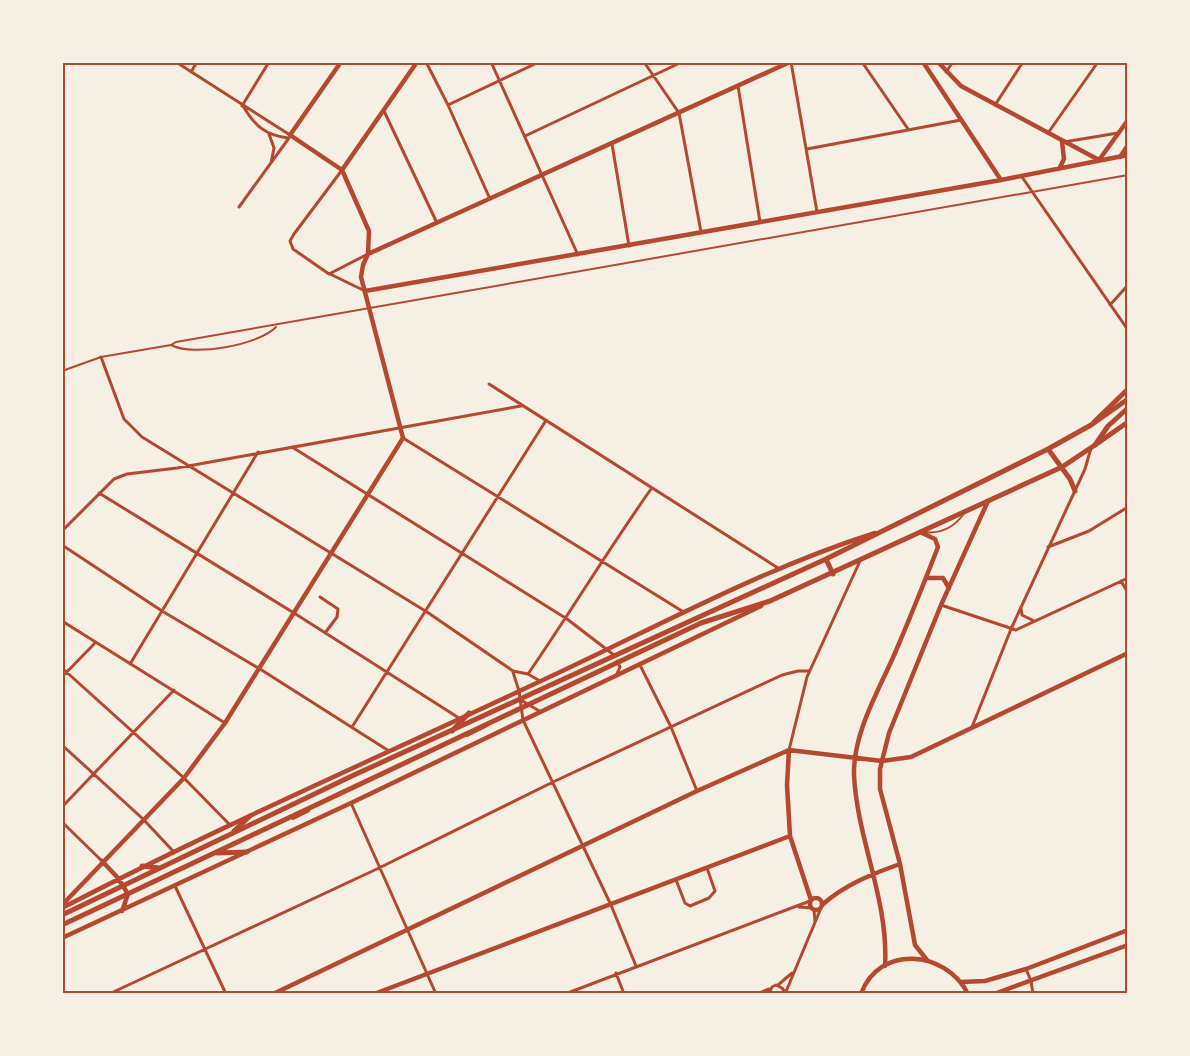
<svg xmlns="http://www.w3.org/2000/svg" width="1190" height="1056" font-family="'Archivo Narrow',sans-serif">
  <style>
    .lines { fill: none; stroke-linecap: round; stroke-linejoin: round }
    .service { stroke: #b5482f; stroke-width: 2 }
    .minor { stroke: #b5482f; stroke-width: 3 }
    .tertiary { stroke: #b5482f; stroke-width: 4.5 }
    .secondary { stroke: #b5482f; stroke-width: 5 }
    .primary { stroke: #b5482f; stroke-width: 5 }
    .neatline { fill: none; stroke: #b5482f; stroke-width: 2 }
  </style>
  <rect width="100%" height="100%" fill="#f6efe4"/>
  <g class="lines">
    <!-- service -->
    <path class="service" d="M171 345C193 357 259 345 276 327
      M62 371 101 357 171 345 176 342 1128 175
      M924 532C940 534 953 528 963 515
      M467 736 487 726
      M293 819 309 811"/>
    <!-- minor -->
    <path class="minor" d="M176 62 290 135
      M426 62 448 105 490 199
      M491 62 578 255
      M644 62 679 113 701 232
      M791 62 817 212
      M862 62 908 129
      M191 72 197 62
      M946 72 953 62
      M738 86 760 222
      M448 105 539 62
      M995 105 1023 62
      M242 106 269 62
      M243 106C255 126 265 135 288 138
      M384 111 437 223
      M1048 133 1098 62
      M269 134 274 148 271 163
      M525 136 682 62
      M1064 142 1118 133
      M612 144 629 246
      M807 149 961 120
      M342 170 294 234 290 241 293 249 329 274 368 254
      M1022 177 1128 330
      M239 207 289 138
      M330 274 365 291
      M1110 305 1128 285
      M101 357 124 419 142 437 427 612 513 671 528 674 540 681
      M489 384 778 568
      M403 438 682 611
      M292 447 567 619 614 655
      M99 493 294 613 459 718
      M62 531 114 479 127 474 177 468 521 406
      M62 545 162 611 260 669 389 751
      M1048 547 1089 531 1128 507
      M1121 581 1128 593
      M320 597 338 609 337 617 325 633
      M941 605 1016 630 1128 578
      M1021 608 1022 615 1034 621
      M62 621 225 723
      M130 664 258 452
      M640 665 671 727 697 791
      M62 668 184 778 230 825
      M513 672 519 691 523 720 611 905 636 966
      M528 674C570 613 608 550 651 489
      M616 676 620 667 617 661
      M62 677 95 643
      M521 700 541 712
      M352 727 545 422
      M972 727 1011 629 1085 469 1091 448
      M62 745 143 819 173 851
      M789 750 807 677 860 561
      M351 803 436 994
      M62 807 174 690
      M62 822 102 861
      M676 880 685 903 690 906 709 898 715 891 707 868
      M175 886 226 994
      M799 907 811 908
      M814 910 815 921
      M1026 969 1031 981 1033 994
      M616 973 624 994
      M778 985 792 973
      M109 994 379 868 553 782 782 675 798 671H809
      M565 994 810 901
      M757 994 769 989
      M769 994 772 987 776 985 782 988 785 992
      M785 994 821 908"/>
    <!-- tertiary -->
    <path class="tertiary" d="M923 62 1001 180
      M938 62 961 86 1099 160
      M1120 157 1128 145
      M1099 160 1128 120
      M1059 169 1064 159 1062 142
      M342 170 417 62
      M368 254 790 62
      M365 291 1001 180 1128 155
      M926 578H943L949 588
      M789 750 787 785 790 836 811 900
      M102 861 118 878 128 894 122 911
      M810 904a6 6 0 1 1 12 0a6 6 0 1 1-12 0Z
      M822 905C844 885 872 874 900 864
      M62 908C220 826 382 756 543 680 653 629 759 570 875 533
      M63 908V904L184 778 225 723 403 438 361 277 363 265 368 254 369 231 342 170 290 135 341 62
      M62 938 351 803 761 606
      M927 960 915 945 900 864 880 789V769L889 733 941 605 988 501
      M885 966C889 901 857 839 854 775 853 733 879 690 895 653 910 618 924 583 938 547L935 539 922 533
      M961 982 985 981 1026 969 1128 930
      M273 994 697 791 789 750 882 761 911 757 1128 653
      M374 994 790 836
      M861 994C879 944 946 950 968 994
      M994 994 1128 945"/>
    <!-- secondary -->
    <path class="secondary" d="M1094 422 1128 389
      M1095 445 1128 422"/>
    <!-- primary -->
    <path class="primary" d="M1048 449 1070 479 1075 491
      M826 559 833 574
      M452 731 469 713
      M234 831 250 816
      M217 853 247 852
      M142 866 160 868
      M62 915 354 775 826 559 1048 449 1091 425 1128 399
      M62 925 701 623 770 601 1062 467 1095 445 1108 426 1128 408"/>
  </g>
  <!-- border -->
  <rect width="1190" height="1056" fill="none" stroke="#f6efe4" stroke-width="128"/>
  <rect x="64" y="64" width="1062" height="928" class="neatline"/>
</svg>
